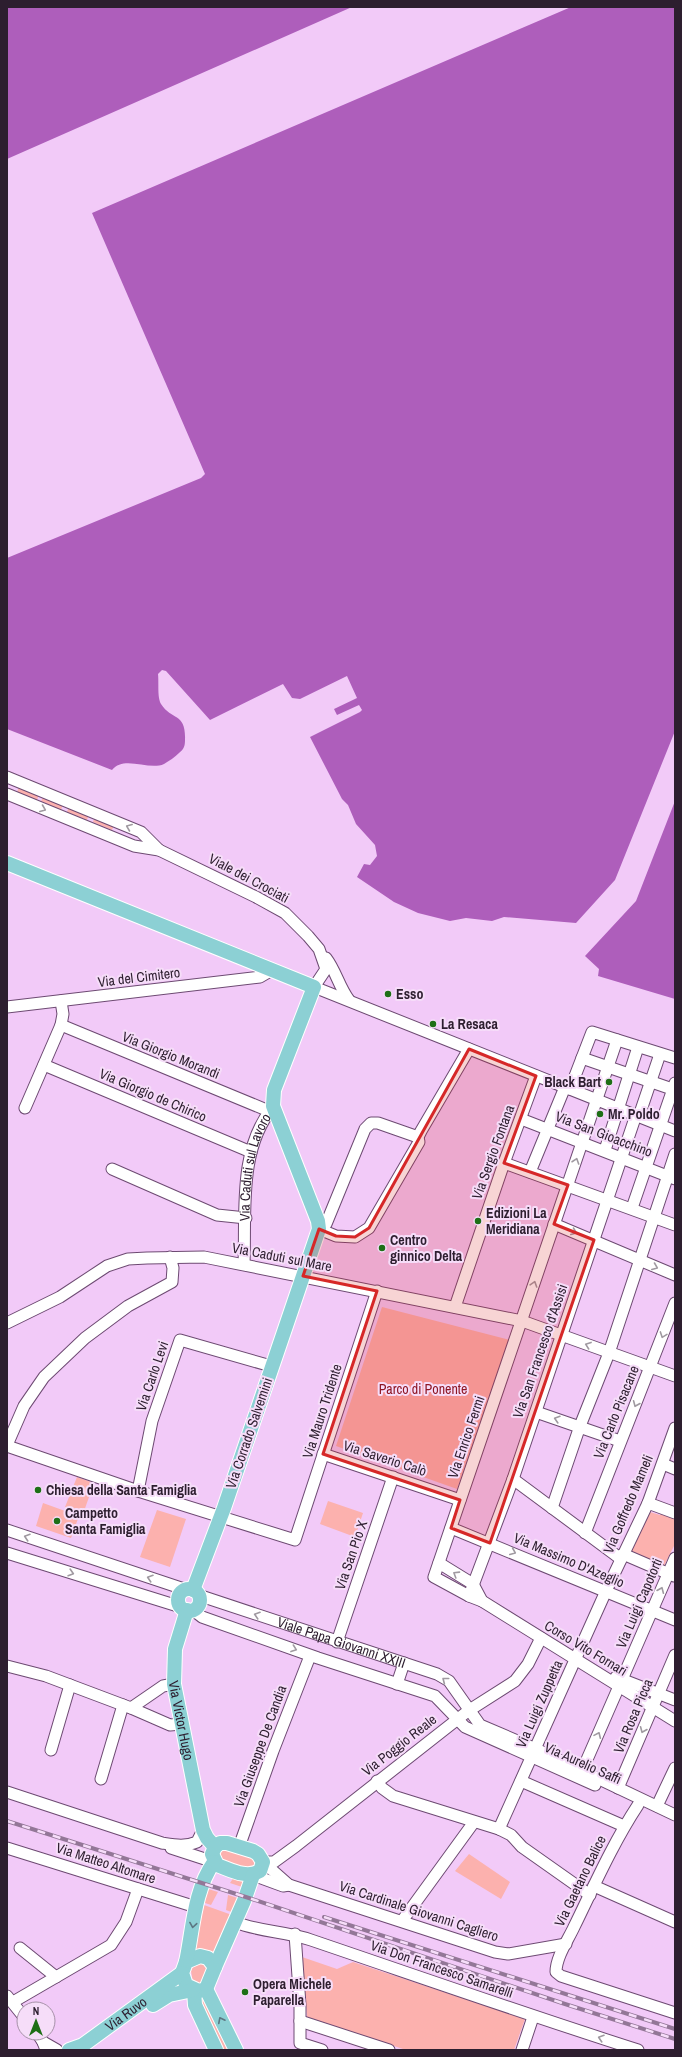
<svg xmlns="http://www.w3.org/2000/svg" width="682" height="2057" font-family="'Archivo Narrow',sans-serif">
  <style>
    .green { fill: #fcb1ae }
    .water { fill: #ae5ebb }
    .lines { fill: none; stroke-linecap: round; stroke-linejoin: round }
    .minor-casing { stroke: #6d4a72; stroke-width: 13 }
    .major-casing { stroke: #fff; stroke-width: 16 }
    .minor { stroke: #fff; stroke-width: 11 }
    .major { stroke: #8cd0d4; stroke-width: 14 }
    .rail-casing { stroke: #937797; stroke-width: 4 }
    .rail { stroke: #f6ddf9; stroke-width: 2.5; stroke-dasharray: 8; stroke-linecap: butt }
    .oneway { stroke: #a09aa1 }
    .oneway2 { stroke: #5c7782 }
    .marked { fill: #d62828; fill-opacity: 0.2; stroke: #d62828; stroke-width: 3; stroke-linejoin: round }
    .poi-dot { fill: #1e6f16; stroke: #f6ddf9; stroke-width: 1.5 }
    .labels { text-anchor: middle; stroke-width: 4; stroke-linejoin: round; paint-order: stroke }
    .street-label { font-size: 14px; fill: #2d1e2f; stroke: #f6ddf9 }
    .poi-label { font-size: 14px; font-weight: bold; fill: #2d1e2f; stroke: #f6ddf9; text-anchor: start }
    .park-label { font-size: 14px; fill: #8d1624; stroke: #f6ddf9 }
  </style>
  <rect width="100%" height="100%" fill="#f2caf8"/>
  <!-- green -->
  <path class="green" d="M19 787 39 794 37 800 17 792Z
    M44 796 63 804 61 810 41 801Z
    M69 806 89 814 87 820 67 812Z
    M95 816 114 825 112 830 93 822Z
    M382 1307 510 1340 457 1489 336 1446Z
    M77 1477 94 1483 83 1514 65 1507Z
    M328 1501 363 1513 355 1537 320 1524Z
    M43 1503 79 1516 71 1538 36 1526Z
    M157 1510 186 1519 170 1567 140 1557Z
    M650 1512 660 1515 662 1512 675 1517V1544L664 1566 629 1550Z
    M222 1848 251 1856 255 1860 254 1865 250 1869 219 1859 220 1850Z
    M469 1854 510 1882 501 1899 455 1871Z
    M234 1877 245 1878V1888L230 1883Z
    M205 1888 218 1892 211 1905 202 1902Z
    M228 1895 241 1899 234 1913 226 1910Z
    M204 1905 232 1915 215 1956 206 1950H194Z
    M302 1957 337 1969 353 1962 525 2019 514 2050H406L307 2017Z
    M205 1962 209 1972 199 1986 193 1982 191 1971 194 1965Z
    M200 1998H205L230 2050H222L199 2002Z"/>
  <!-- water -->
  <path class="water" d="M7 7H352L7 159Z
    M571 7H675V731L615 880 576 923 504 917 492 921 466 918 450 921 418 913 394 902 357 877 364 864 370 865 377 856 375 845 356 824 348 805 342 799 310 737 360 712 362 710 359 705 337 715 334 709 357 698 347 676 300 699 292 698 283 684 210 720 166 671 162 670 158 674C159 683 157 697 161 704 172 721 186 712 185 740 185 746 184 749 179 753 175 757 169 761 164 764 149 771 124 755 112 770L7 729V558L201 478 205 474 92 213Z
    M675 801V999L598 976 599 969 585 956 636 901Z"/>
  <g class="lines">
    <!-- minor casing -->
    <g class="minor-casing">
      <g id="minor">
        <path d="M7 777 141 832 159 850"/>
        <path d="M7 794 134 846 159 850 256 897 285 913 308 936 319 949 326 969 314 987 675 1131"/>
        <path d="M326 958C336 971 339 987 349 1000"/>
        <path d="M7 1007 260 977 272 970"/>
        <path d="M61 1025 269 1111"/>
        <path d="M582 1058 675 1090"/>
        <path d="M44 1065 251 1152"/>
        <path d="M570 1089 592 1032 675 1058"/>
        <path d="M25 1108 61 1025 63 1014 61 1001"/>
        <path d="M639 1116 660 1054"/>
        <path d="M521 1119 675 1179"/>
        <path d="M605 1150 638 1047"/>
        <path d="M504 1163 675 1225"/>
        <path d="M112 1169 217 1215 246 1218"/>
        <path d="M530 1172 565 1087"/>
        <path d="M632 1208 675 1083"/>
        <path d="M554 1224 675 1275"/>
        <path d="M319 1229 336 1236 355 1237 369 1228 419 1142 418 1137 421 1131 469 1049"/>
        <path d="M319 1229 326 1224 365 1129 371 1123H378L418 1137"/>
        <path id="s1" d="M244 1264C246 1213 238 1149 273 1107"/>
        <path d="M455 1307 504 1163 536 1076"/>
        <path d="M7 1323 60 1297 107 1266 128 1259 147 1258 204 1257 522 1321 675 1376"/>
        <path d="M536 1412 620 1441"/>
        <path d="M7 1445 24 1406 44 1377 85 1338 128 1306 172 1282 173 1268 170 1257"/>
        <path d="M7 1446 138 1491 295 1540 377 1291"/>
        <path d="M323 1454 460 1500"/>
        <path d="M663 1464 675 1469"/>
        <path d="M513 1479 621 1559"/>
        <path d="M138 1491 152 1421 180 1340 271 1366"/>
        <path d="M648 1503 675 1513"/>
        <path d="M552 1508 580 1426 609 1353 675 1154"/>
        <path d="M451 1528 675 1620"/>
        <path d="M7 1530 187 1590"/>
        <path d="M585 1533 675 1303"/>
        <path d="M7 1553 181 1607"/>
        <path d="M623 1554 674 1576"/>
        <path d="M439 1563 473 1584 482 1601 675 1721"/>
        <path id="s2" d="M198 1595 437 1674 449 1681 480 1725 536 1749 675 1815"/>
        <path d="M469 1596 513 1479 636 1115"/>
        <path d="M482 1601 469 1596 434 1577 617 1040"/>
        <path d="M193 1610 202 1617 318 1658 435 1696 465 1727 595 1785"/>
        <path d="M337 1642 393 1477"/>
        <path d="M7 1666 46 1676 131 1708 163 1686 174 1684"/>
        <path d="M616 1677 675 1700"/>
        <path d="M397 1684 404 1663"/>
        <path d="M131 1708 170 1725 181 1724"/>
        <path d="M51 1750 70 1685"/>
        <path d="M582 1771 675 1558"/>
        <path d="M101 1779 123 1705"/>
        <path d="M377 1781 382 1788 393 1796 499 1829 511 1835 522 1847 590 1895"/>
        <path d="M521 1781 624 1826"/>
        <path d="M618 1788 675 1655"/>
        <path d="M7 1792 162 1843C175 1845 185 1847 197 1842L203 1830"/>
        <path d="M638 1805C613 1843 594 1886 574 1927 568 1940 556 1957 556 1972L561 1976 675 2013"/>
        <path d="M657 1806 675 1768"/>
        <path d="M499 1829 606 1591 648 1503 675 1428"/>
        <path d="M239 1847 273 1751 310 1656"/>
        <path d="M7 1848 196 1907"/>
        <path d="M171 1848 214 1862"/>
        <path d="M263 1862H274L296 1846 468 1711 515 1681 528 1664 541 1638"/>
        <path d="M263 1862 289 1885 495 1952 508 1954 566 1944"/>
        <path d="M253 1875 283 1886 289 1885"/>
        <path d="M594 1886 675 1922"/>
        <path d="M402 1921 474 1822"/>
        <path d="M235 1922C259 1932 286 1931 311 1940 420 1977 528 2015 638 2050"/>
        <path d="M295 1934 300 2005V2043L322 2050"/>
        <path d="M20 1948 56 1977"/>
        <path d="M7 1996 24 2017"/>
        <path d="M13 2002 111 1945 126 1922 138 1889"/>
        <path d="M300 2021 389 2050"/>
        <path d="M37 2033 43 2042 46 2050"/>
        <path d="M43 2042 57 2050"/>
        <path d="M522 2050 533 2017"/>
      </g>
    </g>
    <!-- major casing -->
    <g class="major-casing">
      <g id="major">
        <path d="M7 863 314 987 274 1090 273 1106 318 1221 319 1229 224 1508 193 1590"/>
        <circle cx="189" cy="1600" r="11"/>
        <path id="s3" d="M187 1610 175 1649 174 1684 203 1830 207 1838 215 1847"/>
        <path d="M220 1843H227L253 1851 258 1854 263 1862 260 1871C246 1879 231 1870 217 1865L212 1854 215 1847Z"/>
        <path d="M200 1956 208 1958 215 1967 206 1989 199 1991 186 1985 182 1973 186 1962Z"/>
        <path d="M186 1962C193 1929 194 1890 214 1862"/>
        <path d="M215 1967 244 1901 253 1875"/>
        <path d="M206 1989 236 2050"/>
        <path d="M194 1990 195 2005 216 2050"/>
        <path d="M153 2005 169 1995 193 1990"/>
        <path id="s4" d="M69 2050 83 2045 182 1973"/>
      </g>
    </g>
    <!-- minor -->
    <use href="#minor" class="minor"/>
    <!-- major -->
    <use href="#major" class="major"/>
    <!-- rail casing -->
    <g class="rail-casing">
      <path id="rail" d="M7 1821 252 1899 565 2004 675 2039
        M324 1917 675 2029"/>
    </g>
    <!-- rail -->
    <use href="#rail" class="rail"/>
  </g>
  <!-- one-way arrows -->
  <defs><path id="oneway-chevron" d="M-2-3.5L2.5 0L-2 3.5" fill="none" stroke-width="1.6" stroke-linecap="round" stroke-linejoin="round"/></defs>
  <g class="oneway">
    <use href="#oneway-chevron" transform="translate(43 809) rotate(22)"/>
    <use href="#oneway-chevron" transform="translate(129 827) rotate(-158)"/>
    <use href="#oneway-chevron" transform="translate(576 1161) rotate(-71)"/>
    <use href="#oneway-chevron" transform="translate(574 1232) rotate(22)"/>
    <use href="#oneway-chevron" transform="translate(655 1267) rotate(22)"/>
    <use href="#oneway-chevron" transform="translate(534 1284) rotate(-72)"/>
    <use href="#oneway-chevron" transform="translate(663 1335) rotate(110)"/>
    <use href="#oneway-chevron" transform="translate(588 1345) rotate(-160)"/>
    <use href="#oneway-chevron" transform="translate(636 1404) rotate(113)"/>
    <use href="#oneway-chevron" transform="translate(557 1419) rotate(-163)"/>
    <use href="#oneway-chevron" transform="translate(27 1537) rotate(-162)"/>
    <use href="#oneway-chevron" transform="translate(513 1552) rotate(23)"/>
    <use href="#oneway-chevron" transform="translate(71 1573) rotate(17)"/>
    <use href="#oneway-chevron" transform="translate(456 1574) rotate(-148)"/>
    <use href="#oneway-chevron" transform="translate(150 1578) rotate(-162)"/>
    <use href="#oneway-chevron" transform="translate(661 1590) rotate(-67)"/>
    <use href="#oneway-chevron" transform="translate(257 1615) rotate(-162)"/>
    <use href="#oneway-chevron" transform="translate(294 1649) rotate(20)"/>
    <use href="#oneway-chevron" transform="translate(445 1680) rotate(-142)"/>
    <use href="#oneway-chevron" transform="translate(643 1730) rotate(113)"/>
    <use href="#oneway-chevron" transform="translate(598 1735) rotate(-66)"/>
    <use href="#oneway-chevron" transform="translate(601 2038) rotate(-162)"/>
  </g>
  <g class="oneway2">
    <use href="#oneway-chevron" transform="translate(193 1925) rotate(99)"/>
    <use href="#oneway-chevron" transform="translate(221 2020) rotate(-117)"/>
  </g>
  <!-- marked area -->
  <path class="marked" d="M469 1049 536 1076 504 1163 568 1185 554 1224 594 1240 490 1543 451 1528 460 1500 323 1454 377 1291 303 1276 319 1229 336 1236 355 1237 369 1228Z"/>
  <!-- markers -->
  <g class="poi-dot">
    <circle cx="388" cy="994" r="4"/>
    <circle cx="433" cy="1024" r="4"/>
    <circle cx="609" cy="1082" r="4"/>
    <circle cx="600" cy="1114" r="4"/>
    <circle cx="478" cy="1221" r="4"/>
    <circle cx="382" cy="1248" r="4"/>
    <circle cx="38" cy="1490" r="4"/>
    <circle cx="57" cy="1521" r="4"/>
    <circle cx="245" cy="1992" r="4"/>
  </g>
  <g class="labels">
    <!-- street labels -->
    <g class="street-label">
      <text transform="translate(249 878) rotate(28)" y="5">Viale dei Crociati</text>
      <text transform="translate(139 977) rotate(-7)" y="5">Via del Cimitero</text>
      <text transform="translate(171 1055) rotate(22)" y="5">Via Giorgio Morandi</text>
      <text transform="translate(153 1095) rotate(23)" y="5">Via Giorgio de Chirico</text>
      <text transform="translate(604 1134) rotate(21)" y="5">Via San Gioacchino</text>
      <text transform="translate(493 1152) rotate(-70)" y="5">Via Sergio Fontana</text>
      <text dy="5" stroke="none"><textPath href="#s1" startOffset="98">Via Caduti sul Lavoro</textPath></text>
      <text transform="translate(282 1257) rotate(11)" y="5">Via Caduti sul Mare</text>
      <text transform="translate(540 1351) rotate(-71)" y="5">Via San Francesco d'Assisi</text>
      <text transform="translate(152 1376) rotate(-71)" y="5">Via Carlo Levi</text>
      <text transform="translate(322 1411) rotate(-72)" y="5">Via Mauro Tridente</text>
      <text transform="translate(616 1412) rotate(-68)" y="5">Via Carlo Pisacane</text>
      <text transform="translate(249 1433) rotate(-71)" y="5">Via Corrado Salvemini</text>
      <text transform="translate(466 1437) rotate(-71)" y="5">Via Enrico Fermi</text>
      <text transform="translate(385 1458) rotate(18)" y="5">Via Saverio Calò</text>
      <text transform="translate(628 1504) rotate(-67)" y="5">Via Goffredo Mameli</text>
      <text transform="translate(351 1555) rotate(-71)" y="5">Via San Pio X</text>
      <text transform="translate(569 1560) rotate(23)" y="5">Via Massimo D'Azeglio</text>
      <text transform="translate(639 1603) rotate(-67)" y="5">Via Luigi Capotorti</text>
      <text dy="5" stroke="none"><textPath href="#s2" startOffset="151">Viale Papa Giovanni XXIII</textPath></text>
      <text transform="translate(586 1648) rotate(31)" y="5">Corso Vito Fornari</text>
      <text transform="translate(539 1704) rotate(-66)" y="5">Via Luigi Zuppetta</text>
      <text transform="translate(633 1716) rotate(-67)" y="5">Via Rosa Picca</text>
      <text dy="5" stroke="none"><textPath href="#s3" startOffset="113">Via Victor Hugo</textPath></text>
      <text transform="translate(399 1745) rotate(-38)" y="5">Via Poggio Reale</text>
      <text transform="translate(260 1746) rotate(-70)" y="5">Via Giuseppe De Candia</text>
      <text transform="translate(583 1763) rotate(24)" y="5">Via Aurelio Saffi</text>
      <text transform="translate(106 1863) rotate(18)" y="5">Via Matteo Altomare</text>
      <text transform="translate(580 1881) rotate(-64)" y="5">Via Gaetano Balice</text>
      <text transform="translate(419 1911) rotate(18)" y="5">Via Cardinale Giovanni Cagliero</text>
      <text transform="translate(442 1969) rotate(19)" y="5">Via Don Francesco Samarelli</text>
      <text dy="5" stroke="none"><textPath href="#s4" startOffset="68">Via Ruvo</textPath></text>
    </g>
    <!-- poi labels -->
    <g class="poi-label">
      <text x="396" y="999">Esso</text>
      <text x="441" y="1029">La Resaca</text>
      <text x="601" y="1087" text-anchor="end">Black Bart</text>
      <text x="608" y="1119">Mr. Poldo</text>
      <text x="486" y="1218">Edizioni La<tspan x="486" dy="16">Meridiana</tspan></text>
      <text x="390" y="1245">Centro<tspan x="390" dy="16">ginnico Delta</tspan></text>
      <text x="46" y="1495">Chiesa della Santa Famiglia</text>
      <text x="65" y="1518">Campetto<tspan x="65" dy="16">Santa Famiglia</tspan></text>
      <text x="253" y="1989">Opera Michele<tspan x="253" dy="16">Paparella</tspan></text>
    </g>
    <!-- park labels -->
    <g class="park-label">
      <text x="423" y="1394">Parco di Ponente</text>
    </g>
  </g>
  <!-- border -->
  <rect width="682" height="2057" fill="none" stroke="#2d1e2f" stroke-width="16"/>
  <!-- north arrow -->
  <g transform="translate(36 2021)"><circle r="19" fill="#f6ddf9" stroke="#a691a8"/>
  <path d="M0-3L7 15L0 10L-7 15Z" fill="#1e6f16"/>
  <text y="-6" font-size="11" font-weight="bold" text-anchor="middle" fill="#2d1e2f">N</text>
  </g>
</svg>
